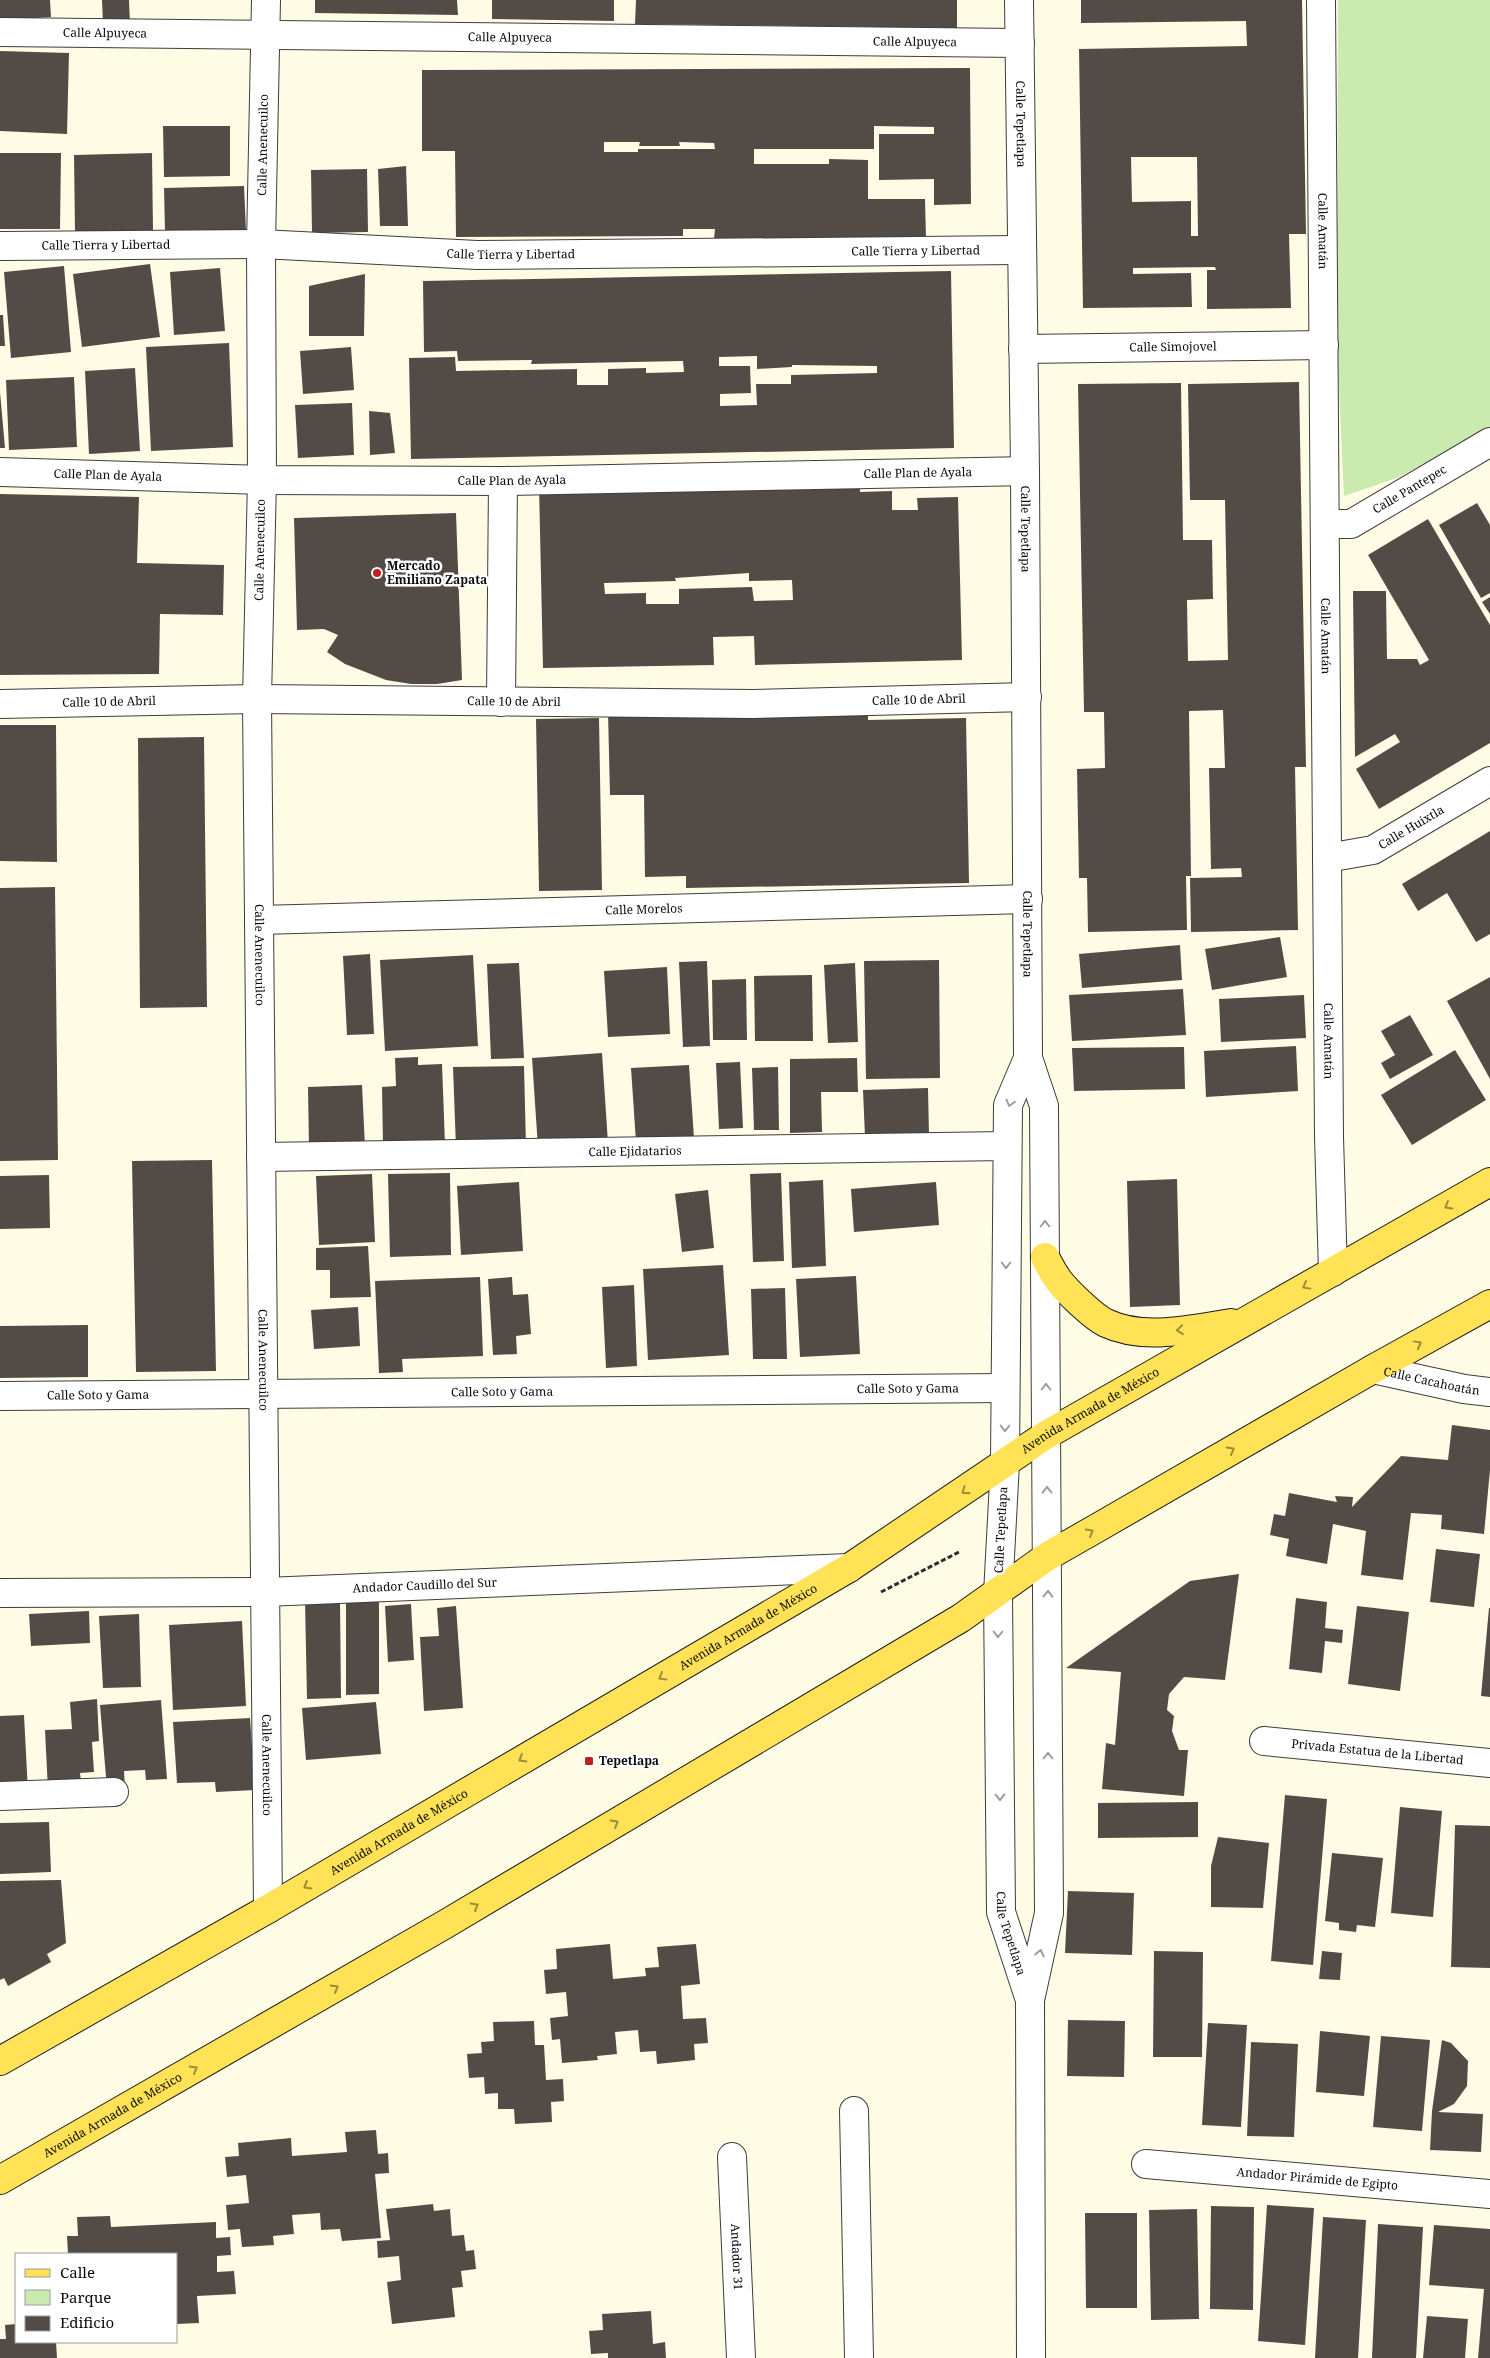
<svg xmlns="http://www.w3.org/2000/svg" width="1490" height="2358" font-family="'Noto Serif',serif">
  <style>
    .green { fill: #caeaaf }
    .building { fill: #534c46; fill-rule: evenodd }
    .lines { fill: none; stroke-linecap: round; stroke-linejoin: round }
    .minor-casing { stroke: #3d3d3d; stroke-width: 30 }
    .tertiary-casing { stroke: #3d3d3d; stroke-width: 30 }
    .primary-casing { stroke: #1b1b1b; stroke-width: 30 }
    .path { stroke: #2c2c2c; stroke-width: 3; stroke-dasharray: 5 2.5; stroke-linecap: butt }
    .minor { stroke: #fff; stroke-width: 28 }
    .tertiary { stroke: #fff; stroke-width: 28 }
    .primary { stroke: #ffe256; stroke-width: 28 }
    .oneway { stroke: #9d9d9d }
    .oneway2 { stroke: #9d8c38 }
    .poi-dot { fill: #be201d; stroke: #fff; stroke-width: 2 }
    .labels { text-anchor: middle; stroke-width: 5; stroke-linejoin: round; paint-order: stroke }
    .street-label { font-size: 12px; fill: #0a0a0a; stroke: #fff }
    .poi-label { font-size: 12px; font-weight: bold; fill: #0a0a0a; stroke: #fff; text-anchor: start }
  </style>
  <rect width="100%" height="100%" fill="#fffce6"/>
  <!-- green -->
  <path class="green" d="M1338 0H1490V429L1397 478 1344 496 1337 346Z"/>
  <!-- building -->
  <path class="building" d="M0 0H50L51 17 0 20Z
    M102 0H129L130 24H103Z
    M315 0H457L458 15 315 13Z
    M492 0H614V21L492 19Z
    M636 0H957V28L635 24Z
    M1081 0H1302L1306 234H1289L1291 308 1207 309V270H1216L1215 267 1133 268V274L1191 273 1192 307 1083 308 1079 49 1247 46 1246 21 1081 23ZM1131 157H1197L1198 236H1191V201L1132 202Z
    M0 51 69 53 67 134 0 131Z
    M970 68 971 204 934 205V179L879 180V134H934V127L874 126V149H754V164H829V159L868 160V199H925L926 238 714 239 715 229H683V236L456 237 455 151H422V70ZM604 142H640L639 146H680L679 142 714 143 715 149H638V152H604Z
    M163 126H230V176L164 177Z
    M0 153H61L60 229H0Z
    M152 153 153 231 75 232 74 155Z
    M406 166 408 226H380L378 169Z
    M367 169 368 232 312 233 311 170Z
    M244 186 246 231 165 232 164 188Z
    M150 264 160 337 82 347 73 274Z
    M64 266 71 352 11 358 4 272Z
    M220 268 225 331 174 335 170 272Z
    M951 271 954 448 411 459 409 358 455 357 456 371 577 369V385H608V369L646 368V373L684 372 683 361 531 364 532 360 458 361 457 351 424 352 423 281ZM757 356V369L792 367V365L877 366V373L791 375V384H756L757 405 720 406V394L751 393 750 366H719V357Z
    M365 274 364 336H309V286Z
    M0 315H3L5 346H0Z
    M229 343 233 447 151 451 146 347Z
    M351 347 354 390 303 394 300 351Z
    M135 368 140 451 89 454 85 371Z
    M74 377 77 447 9 450 6 380Z
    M1299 382 1306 767H1295L1298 930 1191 932 1190 878 1242 877 1241 868 1211 869 1209 768H1225L1223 710 1189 711 1191 876H1186L1187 930 1088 932 1087 878H1079L1077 769 1105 768 1104 712H1084L1078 384 1181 383 1183 540H1212L1213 599 1187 600 1188 661 1228 660 1225 500H1190L1188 384Z
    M0 392 5 448H0Z
    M352 403 354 455 298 458 295 405Z
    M369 411 390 413 395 453 370 455Z
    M860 484V492L892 491V510H918L917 498 958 497 962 660 755 665 754 636 713 637 714 665 543 668 539 485ZM749 573V581L792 580 793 600 754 601 752 587 679 589V604H646V593L605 594 604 583 676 581 675 578Z
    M0 494 139 497 137 563 224 565 223 615 160 614 159 674 0 675Z
    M1477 503 1490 525V593L1481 598 1439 525Z
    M456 513 462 680 437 684H411L386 680 345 664 327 652 338 635 324 629 297 630 294 518Z
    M1428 519 1490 625V743L1379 809 1356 769 1400 742 1395 734 1355 757 1353 591H1386L1387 659H1417L1420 665 1429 660 1368 555Z
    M1490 597V614L1482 602Z
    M868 707V720L966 718 969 883 686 888V876L645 877 644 795H610L608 712Z
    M599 718 602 890 539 891 536 719Z
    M0 725H56L57 862 0 861Z
    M204 737 207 1007 140 1008 138 738Z
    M1490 831V934L1476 942 1447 893 1418 911 1402 884Z
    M55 887 58 1160 0 1161V888Z
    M1280 937 1287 977 1212 990 1205 949Z
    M1180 945 1182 980 1082 988 1079 954Z
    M370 954 374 1034 347 1035 343 956Z
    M473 955 478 1046 385 1051 380 960Z
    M939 960 940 1078 866 1079 864 961Z
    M707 961 710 1046 683 1047 679 962Z
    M519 963 524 1058 491 1059 487 964Z
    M855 963 858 1042 828 1043 824 965Z
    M667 967 670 1034 608 1037 604 971Z
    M812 975 813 1041H755L754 976Z
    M1490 977V1079L1447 1001Z
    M746 979 747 1040H713L712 980Z
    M1183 989 1186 1035 1072 1041 1069 995Z
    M1304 995 1306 1038 1221 1042 1219 999Z
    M1410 1015 1433 1055 1390 1079 1381 1063 1395 1055 1381 1031Z
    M1296 1046 1298 1091 1206 1097 1204 1051Z
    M1184 1047 1185 1089 1074 1091 1072 1048Z
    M1455 1050 1486 1100 1412 1145 1381 1095Z
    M602 1053 608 1143 538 1148 532 1058Z
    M418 1057V1065L442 1064 445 1144 383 1146 382 1087 396 1086 395 1058Z
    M857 1058 858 1092H821L822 1132 790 1133V1059Z
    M740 1062 743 1128 719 1129 716 1063Z
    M689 1065 694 1138 636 1142 631 1068Z
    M524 1066 526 1146 456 1148 453 1067Z
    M778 1067 779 1130H754L752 1068Z
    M362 1085 365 1147 309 1149 308 1087Z
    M928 1088 929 1135 865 1137 863 1090Z
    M212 1160 216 1371 136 1372 132 1161Z
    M450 1173 451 1255 390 1257 388 1174Z
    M781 1173 784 1261 753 1262 750 1174Z
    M372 1174 375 1242 319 1245 316 1176Z
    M49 1175 50 1228 0 1229V1176Z
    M1177 1179 1180 1305 1130 1307 1127 1181Z
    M823 1180 826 1266 792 1268 789 1182Z
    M519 1182 523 1251 461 1255 457 1186Z
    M936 1182 939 1225 854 1232 851 1189Z
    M708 1190 714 1248 682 1252 675 1194Z
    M368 1246 371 1297 330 1298V1270H316V1248Z
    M723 1265 729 1355 648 1360 643 1269Z
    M856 1276 860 1354 800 1357 796 1279Z
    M480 1277 483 1356 402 1359 403 1372 379 1373 375 1281Z
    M512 1277 513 1295 528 1294 531 1334 516 1336 517 1354 493 1355 488 1279Z
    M634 1285 637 1366 606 1368 602 1287Z
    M785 1288 787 1359H753L751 1289Z
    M358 1307 360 1346 314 1349 311 1310Z
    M88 1325V1377L0 1378V1326Z
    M1452 1425 1490 1430V1470L1484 1534 1441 1529 1442 1515 1411 1513 1403 1580 1361 1575 1366 1531 1333 1524 1327 1564 1286 1556 1289 1539 1270 1535 1274 1514 1285 1516 1289 1493 1337 1502 1335 1496 1353 1497 1352 1507 1401 1456 1448 1460Z
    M1436 1549 1480 1554 1474 1607 1430 1602Z
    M1239 1574 1225 1680 1184 1677 1169 1694 1167 1710 1174 1716 1172 1731 1179 1750H1188L1184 1796 1102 1789 1106 1743 1115 1745 1121 1672 1066 1668 1190 1581Z
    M1296 1598 1327 1602 1325 1628 1343 1630 1342 1643 1325 1641 1322 1673 1289 1669Z
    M305 1601H340L341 1698 307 1699Z
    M346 1601H379V1694L346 1695Z
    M411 1604 414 1660 388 1662 385 1606Z
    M456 1606 463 1708 424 1711 420 1637 439 1636 437 1608Z
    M1357 1606 1409 1612 1400 1691 1348 1684Z
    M1489 1608H1490V1697L1481 1696Z
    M89 1611 90 1643 31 1646 29 1614Z
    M139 1614 141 1687 103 1688 99 1616Z
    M242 1621 246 1706 173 1710 169 1625Z
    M97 1699 99 1741 92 1742 94 1772 80 1773 82 1789 48 1790 45 1730 72 1729 70 1702Z
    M161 1700 167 1779 146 1780 145 1770 124 1771 125 1788 107 1789 100 1705Z
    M376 1702 381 1754 306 1760 302 1708Z
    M24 1715 28 1792 0 1793V1716Z
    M250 1718 255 1790 216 1792 215 1782 177 1783 173 1722Z
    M1285 1795 1327 1799 1313 1965 1271 1961Z
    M1198 1802V1837L1098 1838V1803Z
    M1400 1807 1442 1811 1433 1917 1391 1913Z
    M49 1822 51 1872 0 1874V1823Z
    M1455 1825 1490 1826V1968L1451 1967Z
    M1218 1837 1269 1843 1263 1908 1211 1907V1866Z
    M1332 1853 1383 1858 1375 1927 1357 1925 1356 1932 1339 1930V1923L1325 1921Z
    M61 1880 66 1943 47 1954 51 1962 8 1986 4 1978 0 1980V1881Z
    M1068 1891 1134 1893 1132 1955 1065 1953Z
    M610 1944 613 1979 646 1976 645 1968 659 1967 657 1947 696 1944 700 1984 681 1986 683 2019 706 2018 708 2043 694 2044 695 2060 657 2064 656 2051 640 2052 638 2030 615 2032 617 2054 597 2056 598 2060 562 2063 560 2039 552 2040 550 2018 568 2016 566 1992 546 1994 544 1970 557 1969 556 1949Z
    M1154 1951 1203 1952 1202 2057H1153Z
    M1322 1951 1342 1953 1340 1980 1319 1979Z
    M1068 2020 1125 2021 1124 2077 1067 2076Z
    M534 2021 535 2045H544L546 2080 563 2079 564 2101 551 2102 552 2122 515 2124 514 2109H498V2093L485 2094 484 2077 469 2078 467 2054 482 2053 481 2042 494 2041 493 2022Z
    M1208 2023 1247 2025 1241 2127 1202 2125Z
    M1320 2031 1370 2036 1364 2096 1316 2092Z
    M1381 2036 1430 2040 1422 2131 1373 2127Z
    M1442 2040 1451 2043 1468 2061 1467 2086 1454 2104 1438 2112 1483 2114 1481 2152 1430 2150 1432 2111Z
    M1251 2042 1298 2044 1294 2137 1247 2136Z
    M376 2130 378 2154 388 2153 389 2173 375 2174 381 2238 342 2241 340 2229 321 2230 320 2213 292 2215 294 2234 273 2236 274 2245 242 2247 240 2229 228 2230 226 2205 249 2203 246 2175 227 2177 225 2157 239 2156 238 2143 291 2138 292 2156 347 2152 345 2132Z
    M433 2204 434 2211 450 2209 452 2236 464 2235 466 2251 474 2250 476 2269 461 2271 463 2287 452 2288 455 2317 392 2324 387 2282 401 2280 399 2256 378 2258 377 2241 390 2240 386 2209Z
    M1267 2205 1314 2208 1305 2345 1258 2341Z
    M1211 2206 1254 2207 1253 2310 1210 2309Z
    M1197 2209 1199 2319 1151 2320 1149 2210Z
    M1085 2213H1137V2308H1086Z
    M110 2216 111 2227 216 2222V2238L230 2237 231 2255 217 2256V2272L234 2271 236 2294 197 2296 199 2323 176 2324V2254H68L67 2236H78L77 2217Z
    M1323 2217 1366 2220 1358 2358H1315Z
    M1378 2224 1423 2227 1416 2358H1372Z
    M1434 2225 1490 2229V2358H1478L1484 2289 1429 2285Z
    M651 2311 653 2344 665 2342 666 2358H608V2353L591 2354 589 2331 603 2330 602 2314Z
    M1427 2316 1468 2319 1465 2358H1423Z
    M16 2324V2342H56L57 2358H0V2339H6L5 2325Z"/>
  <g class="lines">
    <!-- minor casing -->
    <g class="minor-casing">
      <g id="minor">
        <path id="s1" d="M266 0 261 244 262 480 257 699 268 1909"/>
        <path id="s2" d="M1321 0 1329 1137 1333 1272"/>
        <path id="s3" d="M0 32 1020 43"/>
        <path id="s4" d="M0 246 261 244 477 255 1021 250"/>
        <path id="s5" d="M1023 349 1324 345"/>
        <path id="s6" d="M0 472 262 480 503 481 1025 471"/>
        <path id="s7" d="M1325 524H1351L1490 442"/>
        <path d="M501 702 503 481"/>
        <path id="s8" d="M0 704 257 699 752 704 1027 697"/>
        <path id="s9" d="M1327 858 1373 850 1490 781"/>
        <path id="s10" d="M259 920 1028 899"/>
        <path id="s11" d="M261 1157 1007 1146"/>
        <path id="s12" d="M1373 1369 1464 1389 1490 1392"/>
        <path id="s13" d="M0 1396 1005 1388"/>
        <path id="s14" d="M0 1593 265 1592 849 1568"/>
        <path id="s15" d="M1264 1741 1490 1763"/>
        <path d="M0 1796 114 1792"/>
        <path d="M854 2111 859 2358"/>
        <path id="s16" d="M732 2157 741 2358"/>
        <path id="s17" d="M1146 2164 1490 2194"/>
      </g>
    </g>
    <!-- tertiary casing -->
    <g class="tertiary-casing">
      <g id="tertiary">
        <path id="s18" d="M1019 0 1025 471 1028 1058 1044 1106 1049 1913 1030 2000 1031 2358"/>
        <path id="s19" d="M1028 1058 1008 1105 1005 1463 998 1594 1001 1912 1030 2000"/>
      </g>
    </g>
    <!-- primary casing -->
    <g class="primary-casing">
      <g id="primary">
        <path d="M1045 1257C1056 1279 1061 1285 1079 1302 1088 1310 1096 1318 1106 1323 1144 1341 1193 1329 1231 1323"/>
        <path id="s20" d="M0 2061 268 1909 849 1568 1046 1435 1490 1182"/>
        <path id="s21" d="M0 2180 444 1925 961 1618 1048 1556 1097 1528 1373 1369 1490 1304"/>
      </g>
    </g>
    <!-- path -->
    <path class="path" d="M881 1592 961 1551"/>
    <!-- minor -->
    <use href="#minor" class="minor"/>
    <!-- tertiary -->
    <use href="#tertiary" class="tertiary"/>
    <!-- primary -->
    <use href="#primary" class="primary"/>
  </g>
  <!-- one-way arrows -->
  <defs><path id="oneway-chevron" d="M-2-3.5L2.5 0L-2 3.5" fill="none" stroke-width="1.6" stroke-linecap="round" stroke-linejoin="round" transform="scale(1.25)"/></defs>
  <g class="oneway">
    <use href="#oneway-chevron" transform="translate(1010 1103) rotate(105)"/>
    <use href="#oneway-chevron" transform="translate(1045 1224) rotate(-90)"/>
    <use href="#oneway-chevron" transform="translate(1006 1265) rotate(90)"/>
    <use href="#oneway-chevron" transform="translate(1046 1387) rotate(-90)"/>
    <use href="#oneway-chevron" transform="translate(1005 1428) rotate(90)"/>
    <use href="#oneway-chevron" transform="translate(1047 1490) rotate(-91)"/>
    <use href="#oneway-chevron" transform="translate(1048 1594) rotate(-89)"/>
    <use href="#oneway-chevron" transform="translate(998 1634) rotate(90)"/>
    <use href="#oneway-chevron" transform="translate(1048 1756) rotate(-90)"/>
    <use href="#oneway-chevron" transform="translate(1000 1797) rotate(89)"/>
    <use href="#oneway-chevron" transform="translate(1040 1953) rotate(-78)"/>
  </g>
  <g class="oneway2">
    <use href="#oneway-chevron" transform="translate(1448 1206) rotate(150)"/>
    <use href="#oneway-chevron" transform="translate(1306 1286) rotate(151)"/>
    <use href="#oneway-chevron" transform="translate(1180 1330) rotate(174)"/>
    <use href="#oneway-chevron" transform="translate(1418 1344) rotate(-29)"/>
    <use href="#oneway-chevron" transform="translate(1231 1450) rotate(-30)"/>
    <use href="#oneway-chevron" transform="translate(965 1491) rotate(146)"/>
    <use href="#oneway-chevron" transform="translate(1090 1532) rotate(-30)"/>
    <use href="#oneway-chevron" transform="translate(662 1677) rotate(149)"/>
    <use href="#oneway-chevron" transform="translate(522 1759) rotate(149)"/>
    <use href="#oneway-chevron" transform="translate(615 1823) rotate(-31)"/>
    <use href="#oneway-chevron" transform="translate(307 1886) rotate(149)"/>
    <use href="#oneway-chevron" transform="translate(475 1906) rotate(-31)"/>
    <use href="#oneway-chevron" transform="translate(335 1988) rotate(-30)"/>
    <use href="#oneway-chevron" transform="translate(194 2069) rotate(-30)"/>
  </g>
  <!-- markers -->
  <g class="poi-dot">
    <circle cx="377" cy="573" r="5"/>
    <rect x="584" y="1756" width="10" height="10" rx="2.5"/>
  </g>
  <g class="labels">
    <!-- street labels -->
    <g class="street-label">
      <text dy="4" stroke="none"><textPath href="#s3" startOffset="105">Calle Alpuyeca</textPath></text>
      <text dy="4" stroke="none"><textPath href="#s3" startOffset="510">Calle Alpuyeca</textPath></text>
      <text dy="4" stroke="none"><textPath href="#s3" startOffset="915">Calle Alpuyeca</textPath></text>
      <text dy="4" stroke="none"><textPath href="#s18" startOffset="124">Calle Tepetlapa</textPath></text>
      <text transform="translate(263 145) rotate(-89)" y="4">Calle Anenecuilco</text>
      <text dy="4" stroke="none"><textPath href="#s2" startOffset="231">Calle Amatán</textPath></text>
      <text dy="4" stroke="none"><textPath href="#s4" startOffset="106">Calle Tierra y Libertad</textPath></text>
      <text dy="4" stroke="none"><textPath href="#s4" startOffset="916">Calle Tierra y Libertad</textPath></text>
      <text dy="4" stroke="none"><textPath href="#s4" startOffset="511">Calle Tierra y Libertad</textPath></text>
      <text dy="4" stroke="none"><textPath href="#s5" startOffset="150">Calle Simojovel</textPath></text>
      <text dy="4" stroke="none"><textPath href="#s6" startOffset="918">Calle Plan de Ayala</textPath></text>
      <text dy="4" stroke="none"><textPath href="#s6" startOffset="108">Calle Plan de Ayala</textPath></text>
      <text dy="4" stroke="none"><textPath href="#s6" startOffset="512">Calle Plan de Ayala</textPath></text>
      <text dy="4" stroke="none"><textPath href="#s7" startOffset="94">Calle Pantepec</textPath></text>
      <text dy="4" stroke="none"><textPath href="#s18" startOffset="529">Calle Tepetlapa</textPath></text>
      <text transform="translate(260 550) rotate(-89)" y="4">Calle Anenecuilco</text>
      <text dy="4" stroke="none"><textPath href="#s2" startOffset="636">Calle Amatán</textPath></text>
      <text dy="4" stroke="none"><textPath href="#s8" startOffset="919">Calle 10 de Abril</textPath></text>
      <text dy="4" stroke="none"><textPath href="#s8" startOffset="109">Calle 10 de Abril</textPath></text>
      <text dy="4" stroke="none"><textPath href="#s8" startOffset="514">Calle 10 de Abril</textPath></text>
      <text dy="4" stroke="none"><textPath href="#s9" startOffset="91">Calle Huixtla</textPath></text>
      <text dy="4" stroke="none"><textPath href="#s10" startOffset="385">Calle Morelos</textPath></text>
      <text dy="4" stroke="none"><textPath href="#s18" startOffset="934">Calle Tepetlapa</textPath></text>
      <text dy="4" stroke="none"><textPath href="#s1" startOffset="955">Calle Anenecuilco</textPath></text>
      <text dy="4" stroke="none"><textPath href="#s2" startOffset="1041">Calle Amatán</textPath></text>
      <text dy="4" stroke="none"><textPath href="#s11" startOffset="374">Calle Ejidatarios</textPath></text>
      <text dy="4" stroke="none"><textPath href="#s1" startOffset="1360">Calle Anenecuilco</textPath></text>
      <text dy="4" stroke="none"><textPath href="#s12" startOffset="60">Calle Cacahoatán</textPath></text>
      <text dy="4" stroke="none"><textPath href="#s13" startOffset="908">Calle Soto y Gama</textPath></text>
      <text dy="4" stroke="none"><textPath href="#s13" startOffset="502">Calle Soto y Gama</textPath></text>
      <text dy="4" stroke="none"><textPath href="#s13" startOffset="98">Calle Soto y Gama</textPath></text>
      <text dy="4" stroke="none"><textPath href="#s20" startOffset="1270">Avenida Armada de México</textPath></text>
      <text transform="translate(1001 1530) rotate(-87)" y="4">Calle Tepetlapa</text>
      <text dy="4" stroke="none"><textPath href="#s14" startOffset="425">Andador Caudillo del Sur</textPath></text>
      <text dy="4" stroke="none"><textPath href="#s20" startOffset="865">Avenida Armada de México</textPath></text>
      <text dy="4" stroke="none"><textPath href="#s15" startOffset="114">Privada Estatua de la Libertad</textPath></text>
      <text dy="4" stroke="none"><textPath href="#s1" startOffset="1765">Calle Anenecuilco</textPath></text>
      <text dy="4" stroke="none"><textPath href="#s20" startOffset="460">Avenida Armada de México</textPath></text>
      <text dy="4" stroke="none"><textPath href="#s19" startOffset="881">Calle Tepetlapa</textPath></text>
      <text dy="4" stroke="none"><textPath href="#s21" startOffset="130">Avenida Armada de México</textPath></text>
      <text dy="4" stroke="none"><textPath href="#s17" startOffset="172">Andador Pirámide de Egipto</textPath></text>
      <text dy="4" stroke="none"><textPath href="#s16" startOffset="100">Andador 31</textPath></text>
    </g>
    <!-- poi labels -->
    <g class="poi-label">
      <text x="387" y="570">Mercado<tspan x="387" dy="14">Emiliano Zapata</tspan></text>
      <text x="599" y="1765">Tepetlapa</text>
    </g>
  </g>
  <!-- legend -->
  <rect x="15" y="2253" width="162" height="90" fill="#ffffff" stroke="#9d9d9d"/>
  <rect x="25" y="2269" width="25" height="8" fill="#ffe256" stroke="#9d9d9d"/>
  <text x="60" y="2278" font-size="15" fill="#0a0a0a">Calle</text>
  <rect x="25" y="2290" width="25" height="15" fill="#caeaaf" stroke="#9d9d9d"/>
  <text x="60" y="2303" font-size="15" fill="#0a0a0a">Parque</text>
  <rect x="25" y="2316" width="25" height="15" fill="#534c46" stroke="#9d9d9d"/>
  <text x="60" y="2328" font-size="15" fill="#0a0a0a">Edificio</text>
</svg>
